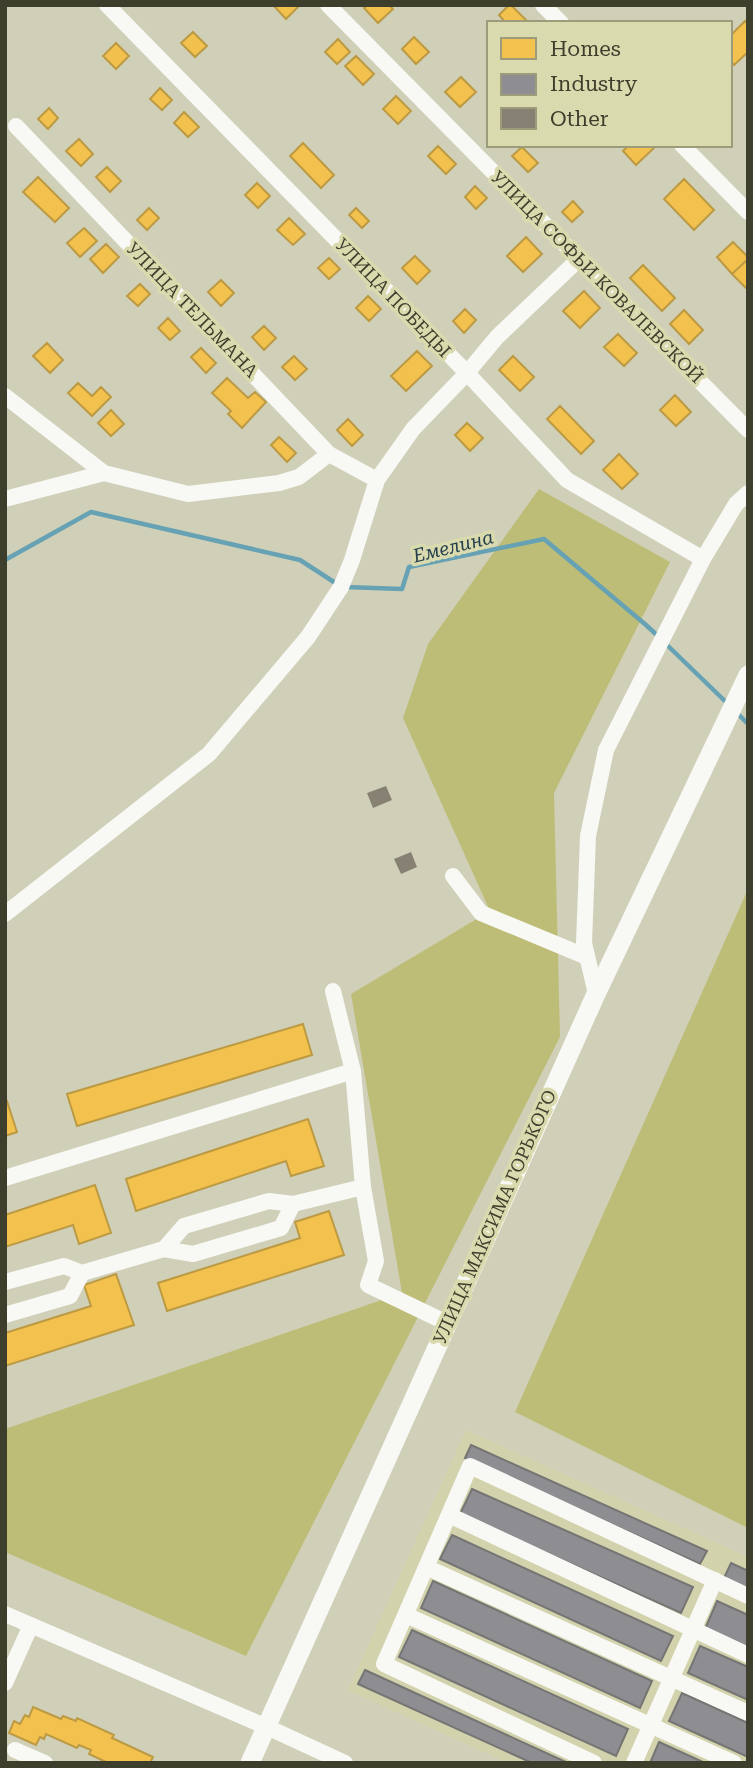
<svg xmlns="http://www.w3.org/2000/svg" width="753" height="1768" font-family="'Roboto Serif',serif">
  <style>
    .built { fill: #d2d2ac }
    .forest { fill: #bebd77 }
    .homes { fill: #f2c14e; stroke: #bc9a44; stroke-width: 2 }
    .industry { fill: #8d8d92; stroke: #757574; stroke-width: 2 }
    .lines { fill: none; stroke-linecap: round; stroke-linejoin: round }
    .stream { stroke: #66a2b3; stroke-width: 4.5 }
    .building { fill: #878173 }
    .minor { stroke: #f8f8f4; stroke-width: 16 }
    .major { stroke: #f8f8f4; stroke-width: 19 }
    .labels { text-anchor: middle; stroke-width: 7; stroke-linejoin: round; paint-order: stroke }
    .street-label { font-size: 18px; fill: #3e3e2d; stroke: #dadaaf }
    .water-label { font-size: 19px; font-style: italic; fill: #26414d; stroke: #dadaaf }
  </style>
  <rect width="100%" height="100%" fill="#d0d0b9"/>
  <!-- built -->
  <path class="built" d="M466 1430 748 1557V1763H508L348 1690Z"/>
  <!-- forest -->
  <path class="forest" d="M539 489 670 562 554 793 560 1037 246 1656 5 1552V1429L402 1293 351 994 490 911 403 718 428 644Z
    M748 889V1528L515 1412Z"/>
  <!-- homes -->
  <path class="homes" d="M273 5H300L286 19Z
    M367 5H389L393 9 378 23 364 8Z
    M509 5H511L527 21 525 23H506L499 15Z
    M745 21 748 24V52L734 65 730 61V36Z
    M193 32 207 46 195 57 181 43Z
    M414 37 429 52 416 64 402 49Z
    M338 39 350 52 337 64 325 52Z
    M116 43 129 56 116 69 103 56Z
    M356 56 374 74 363 85 345 66Z
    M461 77 476 92 460 107 445 92Z
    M160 88 172 100 162 110 150 99Z
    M396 96 411 111 398 124 383 109Z
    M49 108 58 118 48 129 38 119Z
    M184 112 199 127 188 137 174 123Z
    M79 139 93 154 81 166 66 151Z
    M303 143 334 175 321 188 290 156Z
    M629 145H653L655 147 636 165 623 151Z
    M438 146 456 164 446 174 428 156Z
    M522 147 538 163 528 172 512 156Z
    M107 167 121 181 110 192 96 177Z
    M38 177 69 208 55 222 23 192Z
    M684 179 714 210 694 230 664 199Z
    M257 183 270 196 258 208 245 195Z
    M475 186 487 198 476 209 465 197Z
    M573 201 583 212 572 222 562 212Z
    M149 208 159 218 147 230 137 220Z
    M356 208 369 221 362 228 349 215Z
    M289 218 305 234 293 245 277 230Z
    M84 228 97 241 80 257 67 243Z
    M526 237 542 254 523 272 507 256Z
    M733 242 748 257V259L732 274 717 257Z
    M106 244 119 257 103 273 90 259Z
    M415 256 430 271 417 284 402 268Z
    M329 258 340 269 329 279 318 268Z
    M748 259V290L732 274Z
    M643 265 675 298 662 311 630 278Z
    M221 280 234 293 221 306 208 292Z
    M140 284 150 294 138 306 127 296Z
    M584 291 600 308 580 328 563 311Z
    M368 296 381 309 369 321 356 308Z
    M465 309 476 320 464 333 453 321Z
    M684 310 703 330 689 344 670 324Z
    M168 318 180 331 170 340 158 328Z
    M264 326 276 338 264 350 252 337Z
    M618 334 637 353 624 366 604 347Z
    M47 343 63 360 50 373 33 356Z
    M201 348 216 363 206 373 191 357Z
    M417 351 432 366 406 391 391 376Z
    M294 356 307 369 295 380 282 367Z
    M513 356 534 377 520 391 499 370Z
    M227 378 248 398 255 392 266 402 242 428 228 414 231 411 212 393Z
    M78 383 92 396 101 387 111 397 92 416 68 393Z
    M675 395 691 412 676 426 660 410Z
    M560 406 594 441 581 454 547 419Z
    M111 410 124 424 111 436 98 423Z
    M348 419 363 435 352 446 337 430Z
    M467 423 483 438 470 451 455 435Z
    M279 437 296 453 287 462 271 445Z
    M619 454 638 474 622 489 603 470Z
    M303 1024 312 1055 77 1126 67 1094Z
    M7 1101 17 1132 5 1136V1102Z
    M308 1119 324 1166 291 1176 286 1161 136 1211 126 1179Z
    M95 1185 111 1233 79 1244 73 1225 5 1247V1215Z
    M329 1211 344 1255 167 1311 158 1283 300 1238 295 1222Z
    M116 1274 134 1325 5 1366V1333L91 1306 84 1285Z
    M33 1707 61 1719 63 1716 76 1721 77 1718 114 1735 112 1738 153 1757 150 1763H108L89 1754 91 1750 79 1745 77 1748 46 1734 44 1739 40 1737 36 1745 9 1733 14 1721 20 1724 25 1715 29 1717Z"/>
  <!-- industry -->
  <path class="industry" d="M471 1445 707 1551 700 1564 465 1458Z
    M472 1489 693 1587 681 1613 460 1514Z
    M452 1535 673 1636 661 1661 440 1559Z
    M731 1563 748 1571V1588L724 1578Z
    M433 1581 652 1681 640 1708 421 1608Z
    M717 1601 748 1615V1648L705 1629Z
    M412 1630 628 1729 616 1756 399 1657Z
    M700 1646 748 1667V1700L688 1673Z
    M365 1670 568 1763H532L358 1684Z
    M682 1693 748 1723V1757L669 1721Z
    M659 1742 705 1763H650Z"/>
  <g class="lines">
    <!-- stream -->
    <path class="stream" d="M5 560 91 512 300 560 337 584
      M345 587 402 589 409 567 544 539 646 625 659 637
      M666 644 727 703
      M736 712 748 724"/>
  </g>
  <!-- building -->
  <path class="building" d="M386 786 392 800 373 808 367 793Z
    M411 852 417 867 401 874 394 859Z"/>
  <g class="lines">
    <!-- minor -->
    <path class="minor" d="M107 5 467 373 567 480 703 559
      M328 5 748 430
      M543 5 561 23
      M16 126 329 454 377 480
      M682 145 748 212
      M5 396 104 473
      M5 499 104 473 188 494 279 483 299 477 329 454
      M453 876 481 913 587 957
      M5 914 209 754 308 637 341 587 352 560 377 480 413 429 467 373 497 337 579 259
      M333 991 353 1071 363 1187 376 1261 368 1285 447 1323
      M596 994 584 943 588 836 606 750 703 559 736 504 748 493
      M5 1178 353 1071
      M164 1249 193 1254 281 1228 293 1204
      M5 1282 64 1266 82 1273 164 1249 184 1226 269 1201 293 1204 363 1187
      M5 1315 70 1296 82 1273
      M449 1515 748 1655
      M426 1567 748 1713
      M5 1614 267 1727 345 1763
      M406 1615 734 1763
      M5 1683 31 1625
      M15 1750 45 1763
      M594 1763 384 1664 470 1466 748 1596
      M634 1763 715 1580"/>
    <!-- major -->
    <path class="major" d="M250 1763 596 994 748 675"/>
  </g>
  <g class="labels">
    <!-- street labels -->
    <g class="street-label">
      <text transform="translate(597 277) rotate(45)" y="6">УЛИЦА СОФЬИ КОВАЛЕВСКОЙ</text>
      <text transform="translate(393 298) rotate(46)" y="6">УЛИЦА ПОБЕДЫ</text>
      <text transform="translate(192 310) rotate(46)" y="6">УЛИЦА ТЕЛЬМАНА</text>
      <text transform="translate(495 1217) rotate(-66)" y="6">УЛИЦА МАКСИМА ГОРЬКОГО</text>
    </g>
    <!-- water labels -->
    <g class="water-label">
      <text transform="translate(453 546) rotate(-14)" y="7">Емелина</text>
    </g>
  </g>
  <!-- border -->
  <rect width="753" height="1768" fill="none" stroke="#3e3e2d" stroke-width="14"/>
  <!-- legend -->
  <rect x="487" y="21" width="245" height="126" fill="#dadaaf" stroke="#9c9c7b" stroke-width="2"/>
  <rect x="501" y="38" width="35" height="21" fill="#f2c14e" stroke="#9c9c7b" stroke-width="2"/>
  <text x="550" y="56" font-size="21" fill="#3e3e2d">Homes</text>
  <rect x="501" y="74" width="35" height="21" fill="#8d8d92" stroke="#9c9c7b" stroke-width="2"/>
  <text x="550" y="91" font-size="21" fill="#3e3e2d">Industry</text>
  <rect x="501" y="108" width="35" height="21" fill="#878173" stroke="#9c9c7b" stroke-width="2"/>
  <text x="550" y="126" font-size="21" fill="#3e3e2d">Other</text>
</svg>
